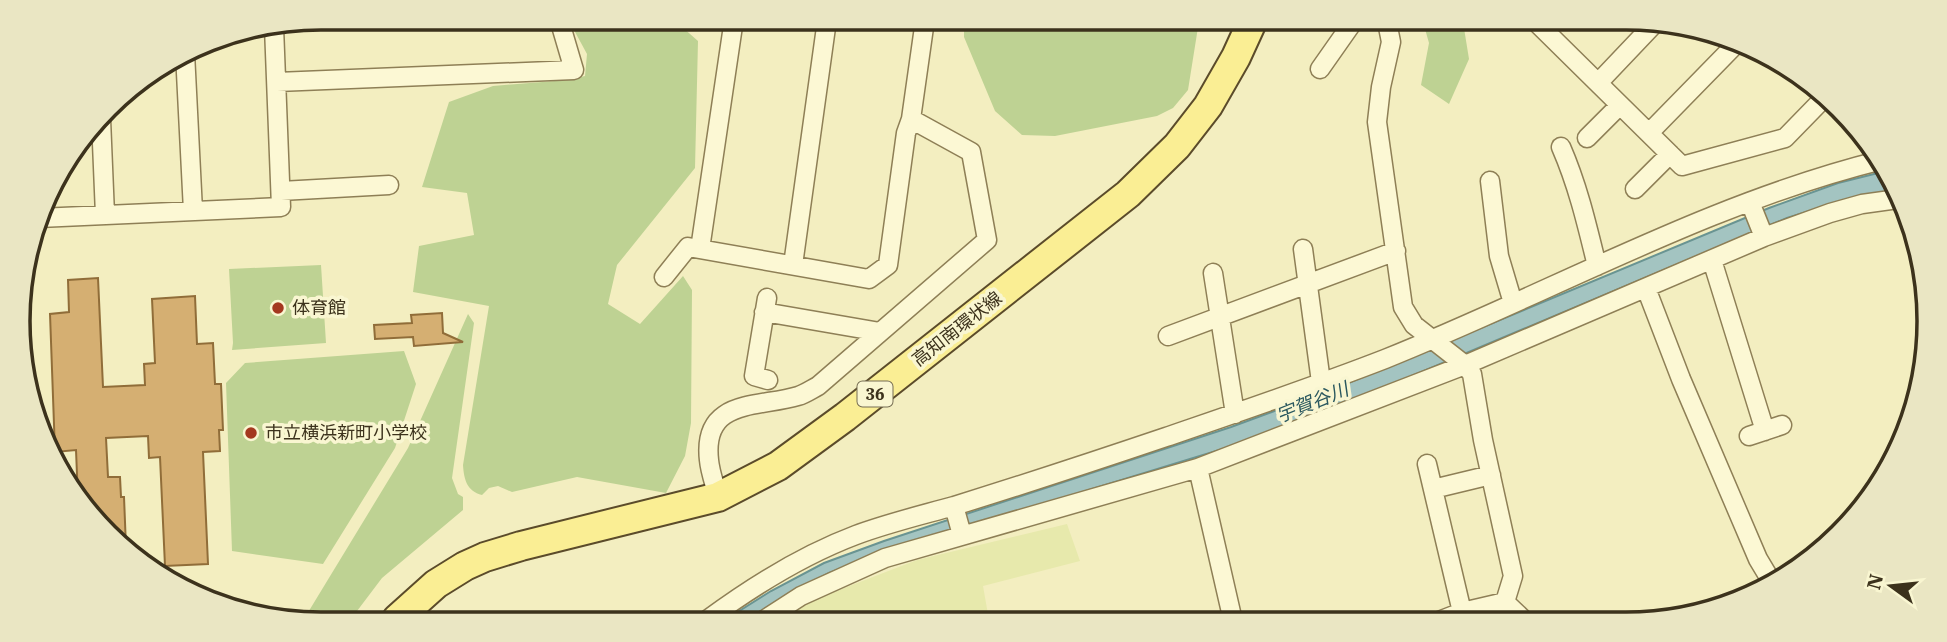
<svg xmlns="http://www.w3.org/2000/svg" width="1947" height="642" font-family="'IBM Plex Serif','Noto Sans JP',serif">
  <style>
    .farmland { fill: #e7e9ac }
    .green { fill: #bed293 }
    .water { fill: #a3c4c1; stroke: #699492; stroke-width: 2 }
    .building { fill: #d5af72; stroke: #906d39; stroke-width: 2 }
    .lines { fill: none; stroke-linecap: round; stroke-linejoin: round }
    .street-casing { stroke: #8e7f56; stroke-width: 21 }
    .primary-casing { stroke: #5b4b2a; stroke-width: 32 }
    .street { stroke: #fcf8d4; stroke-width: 18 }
    .primary { stroke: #faee94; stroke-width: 28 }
    .poi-dot { fill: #a4381f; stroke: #f9f6d1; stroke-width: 2.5 }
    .labels { text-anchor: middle; stroke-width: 7; stroke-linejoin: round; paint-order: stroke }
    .shield { fill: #f9f6d1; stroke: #756d52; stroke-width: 2 }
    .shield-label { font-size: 16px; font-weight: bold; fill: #3c321c }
    .poi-label { font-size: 18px; fill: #3c321c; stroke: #f9f6d1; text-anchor: start }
    .street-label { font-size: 18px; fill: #3c321c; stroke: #f9f6d1 }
    .water-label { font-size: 19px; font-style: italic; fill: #29575e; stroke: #f9f6d1 }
    .rim { fill: none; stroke: #3c321c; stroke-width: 3.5 }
  </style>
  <rect width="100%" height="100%" fill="#f3eec0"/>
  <!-- farmland -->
  <path class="farmland" d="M1067 524 1080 561 983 586 989 620H780L800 605 917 560Z
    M651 610 653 619H510V616Z"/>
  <!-- green -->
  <path class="green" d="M568 19H673L698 41 695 168 617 265 608 304 640 324 683 276 692 290 691 423 685 456 666 493 577 477 512 492 498 486 489 488 482 495C467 491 464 480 463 465L489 306 413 292 419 246 474 235 467 193 422 187 449 102 493 86 567 80 585 76 587 54Z
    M964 20 1199 21 1188 90 1173 108 1157 116 1055 136 1022 135 995 111 964 37Z
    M1423 22H1463L1469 59 1449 104 1421 85 1429 43Z
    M321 265 326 343 232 350 233 343 229 269Z
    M468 314 474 323 452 478 458 494 463 497V510L382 578 351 619H304L408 448Z
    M404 351 416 384 395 448 323 564 232 551 226 383 245 363Z"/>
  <!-- water -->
  <path class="water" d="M1886 171 1894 190 1845 200 1787 218 1336 408 1239 444 883 553 829 573 780 599 747 620H725L771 591 824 563 884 541 1231 427 1329 391 1769 208 1838 183Z"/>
  <!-- building -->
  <path class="building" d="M98 278 103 387 145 385 144 364 155 363 152 299 195 296 197 344 213 343 215 384H221L223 430H219L220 451 203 452 208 564 165 566 160 457 149 458 148 436 106 438 108 477H120L121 497H124L126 547 78 499 76 450 55 452 50 314 69 312 68 280Z
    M442 313 443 333 463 342 414 346 413 337 375 339 374 325 412 323 411 315Z"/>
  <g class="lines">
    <!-- street casing -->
    <g class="street-casing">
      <path id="street" d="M1387 22 1391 42 1381 87 1377 122 1403 307 1414 325 1465 365 1472 374 1483 440 1513 576 1505 602
        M1537 23 1682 166 1785 138 1824 98
        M185 53 193 211
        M1320 69 1353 22
        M277 82 574 70 559 19
        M1598 83 1655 23
        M101 119 105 215
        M1649 133 1736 44
        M1587 138 1620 105
        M1561 147C1578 186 1587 225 1597 266
        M1490 181 1499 256 1513 303
        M1635 189 1670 154
        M281 191 389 185
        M1750 202 1764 237
        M39 218 281 207 274 27
        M700 249 734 19
        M1303 249 1321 382
        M1712 260 1765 431
        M793 265 827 20
        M1213 273 1235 414
        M664 277 688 247 869 279 888 265 906 133 911 119 925 20
        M1646 288 1681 379 1758 559 1773 584
        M767 298 754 376 768 380
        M764 312 880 332
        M1168 336 1396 251
        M1749 436 1782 425
        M1427 464 1462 612
        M1198 468 1233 621
        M1433 489 1491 475
        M718 497C715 485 710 472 709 460 702 398 758 408 798 396 805 394 812 389 818 386L987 240 971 152 911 119
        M962 535 954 506C1025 484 1095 461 1166 437 1239 412 1313 387 1385 359 1550 293 1708 203 1882 160
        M1505 602 1526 622
        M707 620C753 586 803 555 856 535 888 523 922 515 954 506
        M764 620 801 596 885 558 1198 468 1465 365 1764 237 1830 213 1862 204 1898 199
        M1439 621 1462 612 1505 602"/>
    </g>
    <!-- primary casing -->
    <g class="primary-casing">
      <path id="primary" d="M397 619 436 584 465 566 485 557 521 546 718 497 778 466 845 417 1128 194 1177 146 1208 106 1236 57 1252 22"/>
    </g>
    <!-- street -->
    <use href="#street" class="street"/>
    <!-- primary -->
    <use href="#primary" class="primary"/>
  </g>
  <!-- markers -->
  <g class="poi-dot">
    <circle cx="278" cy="308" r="7"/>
    <circle cx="251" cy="433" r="7"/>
  </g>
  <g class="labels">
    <!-- shield labels -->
    <rect class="shield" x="857.5" y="381.5" width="35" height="25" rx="5"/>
    <g class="shield-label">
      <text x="875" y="400">36</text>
    </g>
    <!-- poi labels -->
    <g class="poi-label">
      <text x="292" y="314">体育館</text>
      <text x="265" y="439">市立横浜新町小学校</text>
    </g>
    <!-- street labels -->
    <g class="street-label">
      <text transform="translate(957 329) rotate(-38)" y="6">高知南環状線</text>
    </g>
    <!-- water labels -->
    <g class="water-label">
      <text transform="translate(1312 402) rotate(-22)" y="7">宇賀谷川</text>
    </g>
  </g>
  <!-- crop -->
  <path d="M0 0H1947V642H0ZM321 30H1626A291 291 0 0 1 1917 321V321A291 291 0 0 1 1626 612H321A291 291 0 0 1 30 321V321A291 291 0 0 1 321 30Z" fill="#eae6c3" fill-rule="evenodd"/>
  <path class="rim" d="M321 30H1626A291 291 0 0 1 1917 321V321A291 291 0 0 1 1626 612H321A291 291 0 0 1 30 321V321A291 291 0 0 1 321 30Z"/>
  <!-- north arrow -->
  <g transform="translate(1891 586) rotate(285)" stroke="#f9f6d1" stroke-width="5" paint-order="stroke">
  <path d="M0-5L12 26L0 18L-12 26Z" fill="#3c321c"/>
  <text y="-10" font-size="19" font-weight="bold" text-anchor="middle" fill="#3c321c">N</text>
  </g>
</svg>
